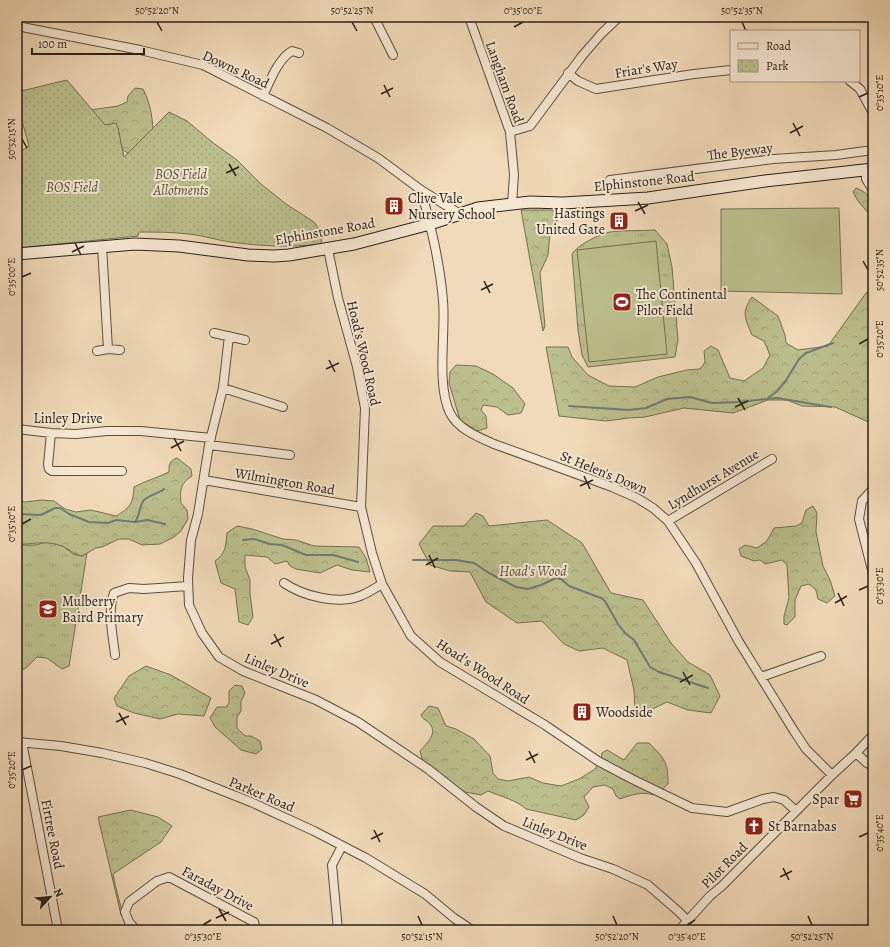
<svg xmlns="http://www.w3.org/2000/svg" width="890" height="947" font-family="Alegreya,serif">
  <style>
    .grass { fill: url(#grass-tufts); stroke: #747054 }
    .forest { fill: url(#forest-crowns); stroke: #747054 }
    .park { fill: url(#park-dots); stroke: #747054 }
    .pitch { fill: #bcbf8e; stroke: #747054 }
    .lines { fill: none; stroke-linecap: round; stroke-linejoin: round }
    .stream { stroke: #6e7d74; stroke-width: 2 }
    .street-casing { stroke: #5c4f41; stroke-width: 10 }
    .secondary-casing { stroke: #2b2119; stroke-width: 13 }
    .street { stroke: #f6e7d2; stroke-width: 8 }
    .secondary { stroke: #f6e7d2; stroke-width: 11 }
    .ticks { fill: none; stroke: #2b2119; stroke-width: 1.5 }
    .labels { text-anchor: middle; stroke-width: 4; stroke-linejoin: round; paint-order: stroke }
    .street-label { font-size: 14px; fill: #2b2119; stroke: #f6e7d2 }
    .park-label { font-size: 14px; font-style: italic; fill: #56503c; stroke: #f6e7d2 }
    .poi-label { font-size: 14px; fill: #2b2119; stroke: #f6e7d2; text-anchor: start }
    .neatline { fill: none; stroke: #2b2119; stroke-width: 1.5 }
    .ticks-label { font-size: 10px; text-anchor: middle; fill: #2b2119 }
  </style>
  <defs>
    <pattern id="grass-tufts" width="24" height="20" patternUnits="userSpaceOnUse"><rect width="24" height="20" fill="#bcbf8e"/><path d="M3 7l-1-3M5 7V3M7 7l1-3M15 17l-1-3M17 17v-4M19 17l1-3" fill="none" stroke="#a2a47a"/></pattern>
    <pattern id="forest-crowns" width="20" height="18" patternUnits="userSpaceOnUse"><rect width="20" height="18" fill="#bcbf8e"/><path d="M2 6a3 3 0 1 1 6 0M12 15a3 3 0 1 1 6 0" fill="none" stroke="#a2a47a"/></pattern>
    <pattern id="park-dots" width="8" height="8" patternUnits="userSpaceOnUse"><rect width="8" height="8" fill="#bcbf8e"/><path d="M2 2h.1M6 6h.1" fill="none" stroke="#a2a47a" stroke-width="1.8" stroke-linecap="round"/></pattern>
  </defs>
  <rect width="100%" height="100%" fill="#f1dab9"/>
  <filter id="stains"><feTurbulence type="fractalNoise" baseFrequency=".005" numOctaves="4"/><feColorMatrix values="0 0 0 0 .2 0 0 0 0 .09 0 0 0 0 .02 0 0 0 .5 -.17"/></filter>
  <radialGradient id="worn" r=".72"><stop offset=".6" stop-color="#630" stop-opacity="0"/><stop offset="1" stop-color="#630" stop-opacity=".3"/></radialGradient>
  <!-- grass -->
  <path class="grass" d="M655 230 667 244 672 267 678 340 675 357 588 367 582 355 578 330 572 254C577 245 600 234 610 232 624 230 640 231 655 230Z
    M47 542 63 546 73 554 82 556 87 553 69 666 62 669 47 658 37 657 26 668 17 673V545H35Z"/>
  <!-- forest -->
  <path class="forest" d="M135 88 143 89C150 103 152 114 153 130L129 154 122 149 118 128 105 125 90 110 118 106 127 102 128 96Z
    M856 188C875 195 873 208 873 225L870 215 858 201 853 192Z
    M521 210H554L557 221 550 233 548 255 540 273 545 326 543 331Z
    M873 290V424L835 407 802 406 787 400H768L733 413 684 408 645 417 629 418 606 421 559 416 546 347H568L572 357 588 375 609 386 635 387 658 377 687 370 700 369 705 362 704 351 711 346 718 350 730 378 744 381 763 368 770 355 764 341 752 335C745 318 741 313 752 297L778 316 785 335 786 343 798 350 828 346 866 293Z
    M456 365 476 366 493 374 513 388 525 404 521 413 508 415 497 407 483 405 481 410 486 416 487 428 477 431 460 420 449 383 450 372Z
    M177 458 191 469 192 476C180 484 180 490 181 503L187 510 188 519 181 531 174 537 160 544 142 545 129 539H119L102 547 96 548 82 556C73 554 69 549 62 546 47 540 32 544 17 545V500L25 502 42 500 54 501 65 509 76 512 91 510 116 516C130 508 133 504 134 487 145 481 157 478 169 472 169 464 169 461 177 458Z
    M813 506 817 513 816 532 823 566 830 580 835 596 827 603 818 599 816 590 809 584 801 586 795 600V617L787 625 784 624V616L789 598 787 565 782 560 765 564 760 560 754 561 741 556 739 549 745 545 757 548 767 541 774 528 796 526 802 523 806 510Z
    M476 513 483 516 489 526 547 520 582 543 611 593 643 600 671 643 688 662 710 675 720 696 711 713 688 710 667 702 646 712 635 710 634 690 627 660 603 648 579 651 564 644 542 621 517 623 486 602 470 572 450 571 430 565 419 544 433 526H464Z
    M237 526 252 529 283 539 296 540 314 546 359 547 366 558 370 572 352 570 337 565 320 573 296 569 290 566 287 561 275 564 267 557 245 555V567L250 580V594L253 617 248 625 239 622 235 589 221 583 215 561C226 554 226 544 227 533Z
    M146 666 171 675 211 698 204 716 178 714 160 719 134 713 117 706 114 698 129 676Z
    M235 685 242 686 245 693 241 701V711L237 717V728L245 736H251L260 741 262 749 256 754 241 750 215 727 210 718 217 707H226L229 703V691Z
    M429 706 438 708 446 726 456 729 474 739 490 756 493 773 498 779 508 781 529 777 543 783 561 786 579 779 595 769 601 760 602 753 607 750 624 760 637 743H649C665 759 668 762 668 784L663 789 654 795C641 791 632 795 620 799L616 796 613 789 605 785 593 787 584 797 589 807 584 815 576 820 526 809C518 801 500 796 488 791L481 795 465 792 442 778 423 762 420 751C426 744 438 734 430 724 427 720 423 720 421 715Z
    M131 810 158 817 172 826 161 842 113 874 116 888 123 915H121L98 817Z"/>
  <!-- park -->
  <path class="park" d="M67 80 105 125 116 123 118 128 124 157 169 112 187 121 212 142 237 160 261 184 286 204 314 222 322 233 321 244C291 248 260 246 230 242 216 240 202 235 188 234 172 232 155 232 139 232L138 236 17 248V154L29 146 17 103V92Z"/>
  <!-- pitch -->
  <path class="pitch" d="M839 208 842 294 721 291V209Z
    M656 241 667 354 589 362 577 250Z"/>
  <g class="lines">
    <!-- stream -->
    <path class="stream" d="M768 398 776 392 785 382 799 359 806 353 833 343
      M569 406 629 410 646 408 667 399 690 397 712 403 739 402 777 398 831 407
      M17 514 41 515 55 508H60L69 514 89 522 108 523 116 520 135 522 147 520 165 524
      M135 522C140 516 139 506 144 500 149 495 158 494 164 489
      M243 540 254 539 270 544 282 545 306 555H333L358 562
      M413 560H456L474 563 489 573 516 587 528 589 541 585 556 578 561 579 569 586 601 598 605 601 618 624 625 633 634 640 650 667 659 672 708 688"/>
    <!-- street casing -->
    <g class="street-casing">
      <path id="street" d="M374 17 393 55
        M469 17 510 132 514 175 512 204
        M17 26 140 50 203 65 327 128 378 158 421 190 460 214
        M568 73 578 81 596 89 694 74 731 70
        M850 81 860 89 873 113
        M263 96C270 81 278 59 292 51L299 53
        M510 132 530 126 582 56 602 33 619 17
        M866 170V179L873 190
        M610 180 773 159 836 155 873 150
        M421 190C431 227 440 263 443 301 446 332 436 384 450 413 458 429 478 437 494 444L612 487 637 498 653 508 668 521 696 563 739 642 794 731 806 749 832 775
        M102 246 108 349
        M328 249 338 298 357 367 365 408 361 507 372 553 382 584 411 636 440 662 545 725 598 761 632 779 692 808 727 812 763 799 774 797 784 800 796 811
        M214 333 245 340
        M229 336 223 388 209 445 198 514 191 540 188 578 189 605 202 633 219 657 243 671 316 700 358 722 428 769 476 807 504 826 580 858 613 869 648 885 678 911 687 920
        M97 351 108 349 120 350
        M223 388 283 407
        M17 429 51 433 76 434 107 431H141L211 438
        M51 433 48 465 49 469 52 471H122
        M209 445 290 455
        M204 480 361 507
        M873 489 862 501 859 519 873 574
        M668 521 772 459
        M284 583C303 596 338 605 360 596 368 593 375 588 382 584
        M115 655C113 635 107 612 114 593L129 588 144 589 188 586
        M761 677 821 656
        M17 742 61 746 102 753 145 763 180 774 251 802 314 831 366 858 425 894 454 918 472 930
        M22 742 58 930
        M856 753 867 763 873 766
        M136 930 129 922 125 912 129 902 157 881 169 877 254 922 256 930
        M338 930 332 865 342 846
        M679 930 710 896 722 886 832 775 856 753 873 735"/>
    </g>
    <!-- secondary casing -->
    <g class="secondary-casing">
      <path id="secondary" d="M17 254 135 244 179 246 248 255 274 256 289 255 354 244 430 224 478 208 495 206 530 202 563 203 648 198 765 181 873 169"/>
    </g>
    <!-- street -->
    <use href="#street" class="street"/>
    <!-- secondary -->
    <use href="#secondary" class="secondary"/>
  </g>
  <!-- ticks -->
  <path class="ticks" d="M157 22 162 31M352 22 357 31M742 22 746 31M514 27 523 22M384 85 390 97M381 94 393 88M859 97 868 93M793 123 800 136M790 133 803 126M22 139 27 148M229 164 236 176M226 173 239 167M638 202 645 214M635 211 648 205M75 243 81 255M72 252 84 246M863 261 868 270M22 277 31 273M484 281 490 293M481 290 493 284M859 344 868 339M329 360 335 372M326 369 339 363M738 398 745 410M735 407 748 401M174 438 181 451M171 448 184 441M584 476 590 489M580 486 593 480M22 524 31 519M429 555 435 568M426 565 438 558M859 590 868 586M838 593 844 606M835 603 847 596M274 634 281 647M271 644 284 637M683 672 690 685M680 682 693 675M119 713 126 725M116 722 129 716M529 751 535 763M526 760 538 754M22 770 31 766M374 830 380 842M859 837 868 833M371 839 383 833M783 868 789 880M780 877 792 871M219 909 226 921M418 916 422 925M613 916 617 925M808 916 812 925M216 918 229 912M203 925 211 920M687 925 695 920"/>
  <!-- icons -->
  <defs>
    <g id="building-square" transform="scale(1)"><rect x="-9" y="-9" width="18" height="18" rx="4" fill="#8f2418" stroke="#f6e7d2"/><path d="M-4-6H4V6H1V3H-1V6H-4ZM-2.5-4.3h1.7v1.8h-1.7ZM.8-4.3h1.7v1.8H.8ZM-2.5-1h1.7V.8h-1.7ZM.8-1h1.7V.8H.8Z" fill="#fff"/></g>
    <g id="stadium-square" transform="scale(1)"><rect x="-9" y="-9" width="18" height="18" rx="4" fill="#8f2418" stroke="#f6e7d2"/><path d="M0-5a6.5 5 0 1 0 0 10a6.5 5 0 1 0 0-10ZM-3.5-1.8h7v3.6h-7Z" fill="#fff"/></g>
    <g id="school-square" transform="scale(1)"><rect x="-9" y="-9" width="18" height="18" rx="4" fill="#8f2418" stroke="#f6e7d2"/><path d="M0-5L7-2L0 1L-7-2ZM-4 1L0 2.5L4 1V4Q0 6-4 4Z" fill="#fff"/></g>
    <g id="supermarket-square" transform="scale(1)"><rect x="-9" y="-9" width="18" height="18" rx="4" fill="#8f2418" stroke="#f6e7d2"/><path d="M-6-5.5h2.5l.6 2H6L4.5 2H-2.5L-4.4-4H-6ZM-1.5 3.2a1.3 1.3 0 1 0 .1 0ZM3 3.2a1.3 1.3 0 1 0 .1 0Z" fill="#fff"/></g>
    <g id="church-square" transform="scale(1)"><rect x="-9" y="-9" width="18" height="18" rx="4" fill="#8f2418" stroke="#f6e7d2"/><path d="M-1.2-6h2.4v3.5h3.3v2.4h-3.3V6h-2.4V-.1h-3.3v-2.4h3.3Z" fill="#fff"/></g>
  </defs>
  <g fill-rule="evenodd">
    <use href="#building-square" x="394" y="206"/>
    <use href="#building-square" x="619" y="221"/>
    <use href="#stadium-square" x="622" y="302"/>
    <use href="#school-square" x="48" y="609"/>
    <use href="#building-square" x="582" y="712"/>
    <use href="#supermarket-square" x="853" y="799"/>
    <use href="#church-square" x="754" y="826"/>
  </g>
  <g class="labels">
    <!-- street labels -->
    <g class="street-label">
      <text transform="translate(646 68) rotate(-9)" y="5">Friar's Way</text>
      <text transform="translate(236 69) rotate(25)" y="5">Downs Road</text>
      <text transform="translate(505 82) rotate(70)" y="5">Langham Road</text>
      <text transform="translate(740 151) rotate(-7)" y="5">The Byeway</text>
      <text transform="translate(644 181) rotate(-6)" y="5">Elphinstone Road</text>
      <text transform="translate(325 231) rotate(-10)" y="5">Elphinstone Road</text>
      <text transform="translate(364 353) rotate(77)" y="5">Hoad's Wood Road</text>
      <text x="68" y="423">Linley Drive</text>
      <text transform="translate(604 472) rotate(22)" y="5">St Helen's Down</text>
      <text transform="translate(713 479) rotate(-31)" y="5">Lyndhurst Avenue</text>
      <text transform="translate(285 481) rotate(10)" y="5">Wilmington Road</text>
      <text transform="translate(277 670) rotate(23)" y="5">Linley Drive</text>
      <text transform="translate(483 671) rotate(33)" y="5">Hoad's Wood Road</text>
      <text transform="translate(262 794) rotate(23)" y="5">Parker Road</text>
      <text transform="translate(555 833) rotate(22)" y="5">Linley Drive</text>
      <text transform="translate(53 834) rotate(79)" y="5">Firtree Road</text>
      <text transform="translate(724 865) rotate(-45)" y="5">Pilot Road</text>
      <text transform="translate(218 888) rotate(28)" y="5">Faraday Drive</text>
    </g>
    <!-- park labels -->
    <g class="park-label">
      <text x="181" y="179">BOS Field<tspan x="181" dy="16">Allotments</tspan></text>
      <text x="72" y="192">BOS Field</text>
      <text x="533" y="576">Hoad's Wood</text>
    </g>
    <!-- poi labels -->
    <g class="poi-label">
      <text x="408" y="203">Clive Vale<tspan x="408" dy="16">Nursery School</tspan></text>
      <text x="605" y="218" text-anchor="end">Hastings<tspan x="605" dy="16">United Gate</tspan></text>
      <text x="636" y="299">The Continental<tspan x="636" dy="16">Pilot Field</tspan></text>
      <text x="62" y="606">Mulberry<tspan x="62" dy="16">Baird Primary</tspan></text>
      <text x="596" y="717">Woodside</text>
      <text x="839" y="804" text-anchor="end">Spar</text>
      <text x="768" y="831">St Barnabas</text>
    </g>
  </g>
  <!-- margin -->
  <rect width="890" height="947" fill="none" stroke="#f1dab9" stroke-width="44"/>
  <!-- legend -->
  <rect x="730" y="30" width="130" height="52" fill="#f6e7d2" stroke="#a59888"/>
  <rect x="738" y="43" width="20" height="6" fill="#f6e7d2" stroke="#a59888"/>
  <text x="766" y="50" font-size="12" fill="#2b2119">Road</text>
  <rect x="738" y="60" width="20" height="12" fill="url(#park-dots)" stroke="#a59888"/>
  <text x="766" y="70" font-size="12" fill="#2b2119">Park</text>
  <!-- north arrow -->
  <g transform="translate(50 897) rotate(63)" stroke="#f6e7d2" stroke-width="3" paint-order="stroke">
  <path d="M0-3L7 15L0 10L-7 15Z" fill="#2b2119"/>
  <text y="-6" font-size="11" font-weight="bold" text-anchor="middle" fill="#2b2119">N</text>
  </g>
  <!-- scale -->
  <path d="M32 48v6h112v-6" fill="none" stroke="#2b2119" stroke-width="2"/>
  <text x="38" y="48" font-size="12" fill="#2b2119" stroke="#f6e7d2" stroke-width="3" paint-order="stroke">100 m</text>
  <rect x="22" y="22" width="846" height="903" class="neatline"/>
  <g class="ticks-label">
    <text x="157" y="14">50°52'20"N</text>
    <text x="352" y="14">50°52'25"N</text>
    <text x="523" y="14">0°35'00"E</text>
    <text x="742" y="14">50°52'35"N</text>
    <text transform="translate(879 93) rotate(-90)" y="4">0°35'10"E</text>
    <text transform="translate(11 139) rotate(-90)" y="4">50°52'15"N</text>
    <text transform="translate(879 270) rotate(-90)" y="4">50°52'35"N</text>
    <text transform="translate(11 277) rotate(-90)" y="4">0°35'00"E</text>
    <text transform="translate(879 339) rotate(-90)" y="4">0°35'20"E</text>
    <text transform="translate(11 524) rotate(-90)" y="4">0°35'10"E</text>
    <text transform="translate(879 586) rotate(-90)" y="4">0°35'30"E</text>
    <text transform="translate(11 770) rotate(-90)" y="4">0°35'20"E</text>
    <text transform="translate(879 833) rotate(-90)" y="4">0°35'40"E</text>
    <text x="203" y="940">0°35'30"E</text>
    <text x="422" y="940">50°52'15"N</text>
    <text x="617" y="940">50°52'20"N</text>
    <text x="687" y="940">0°35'40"E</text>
    <text x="812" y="940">50°52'25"N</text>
  </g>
  <rect width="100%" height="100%" filter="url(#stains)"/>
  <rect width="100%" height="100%" fill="url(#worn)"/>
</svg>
